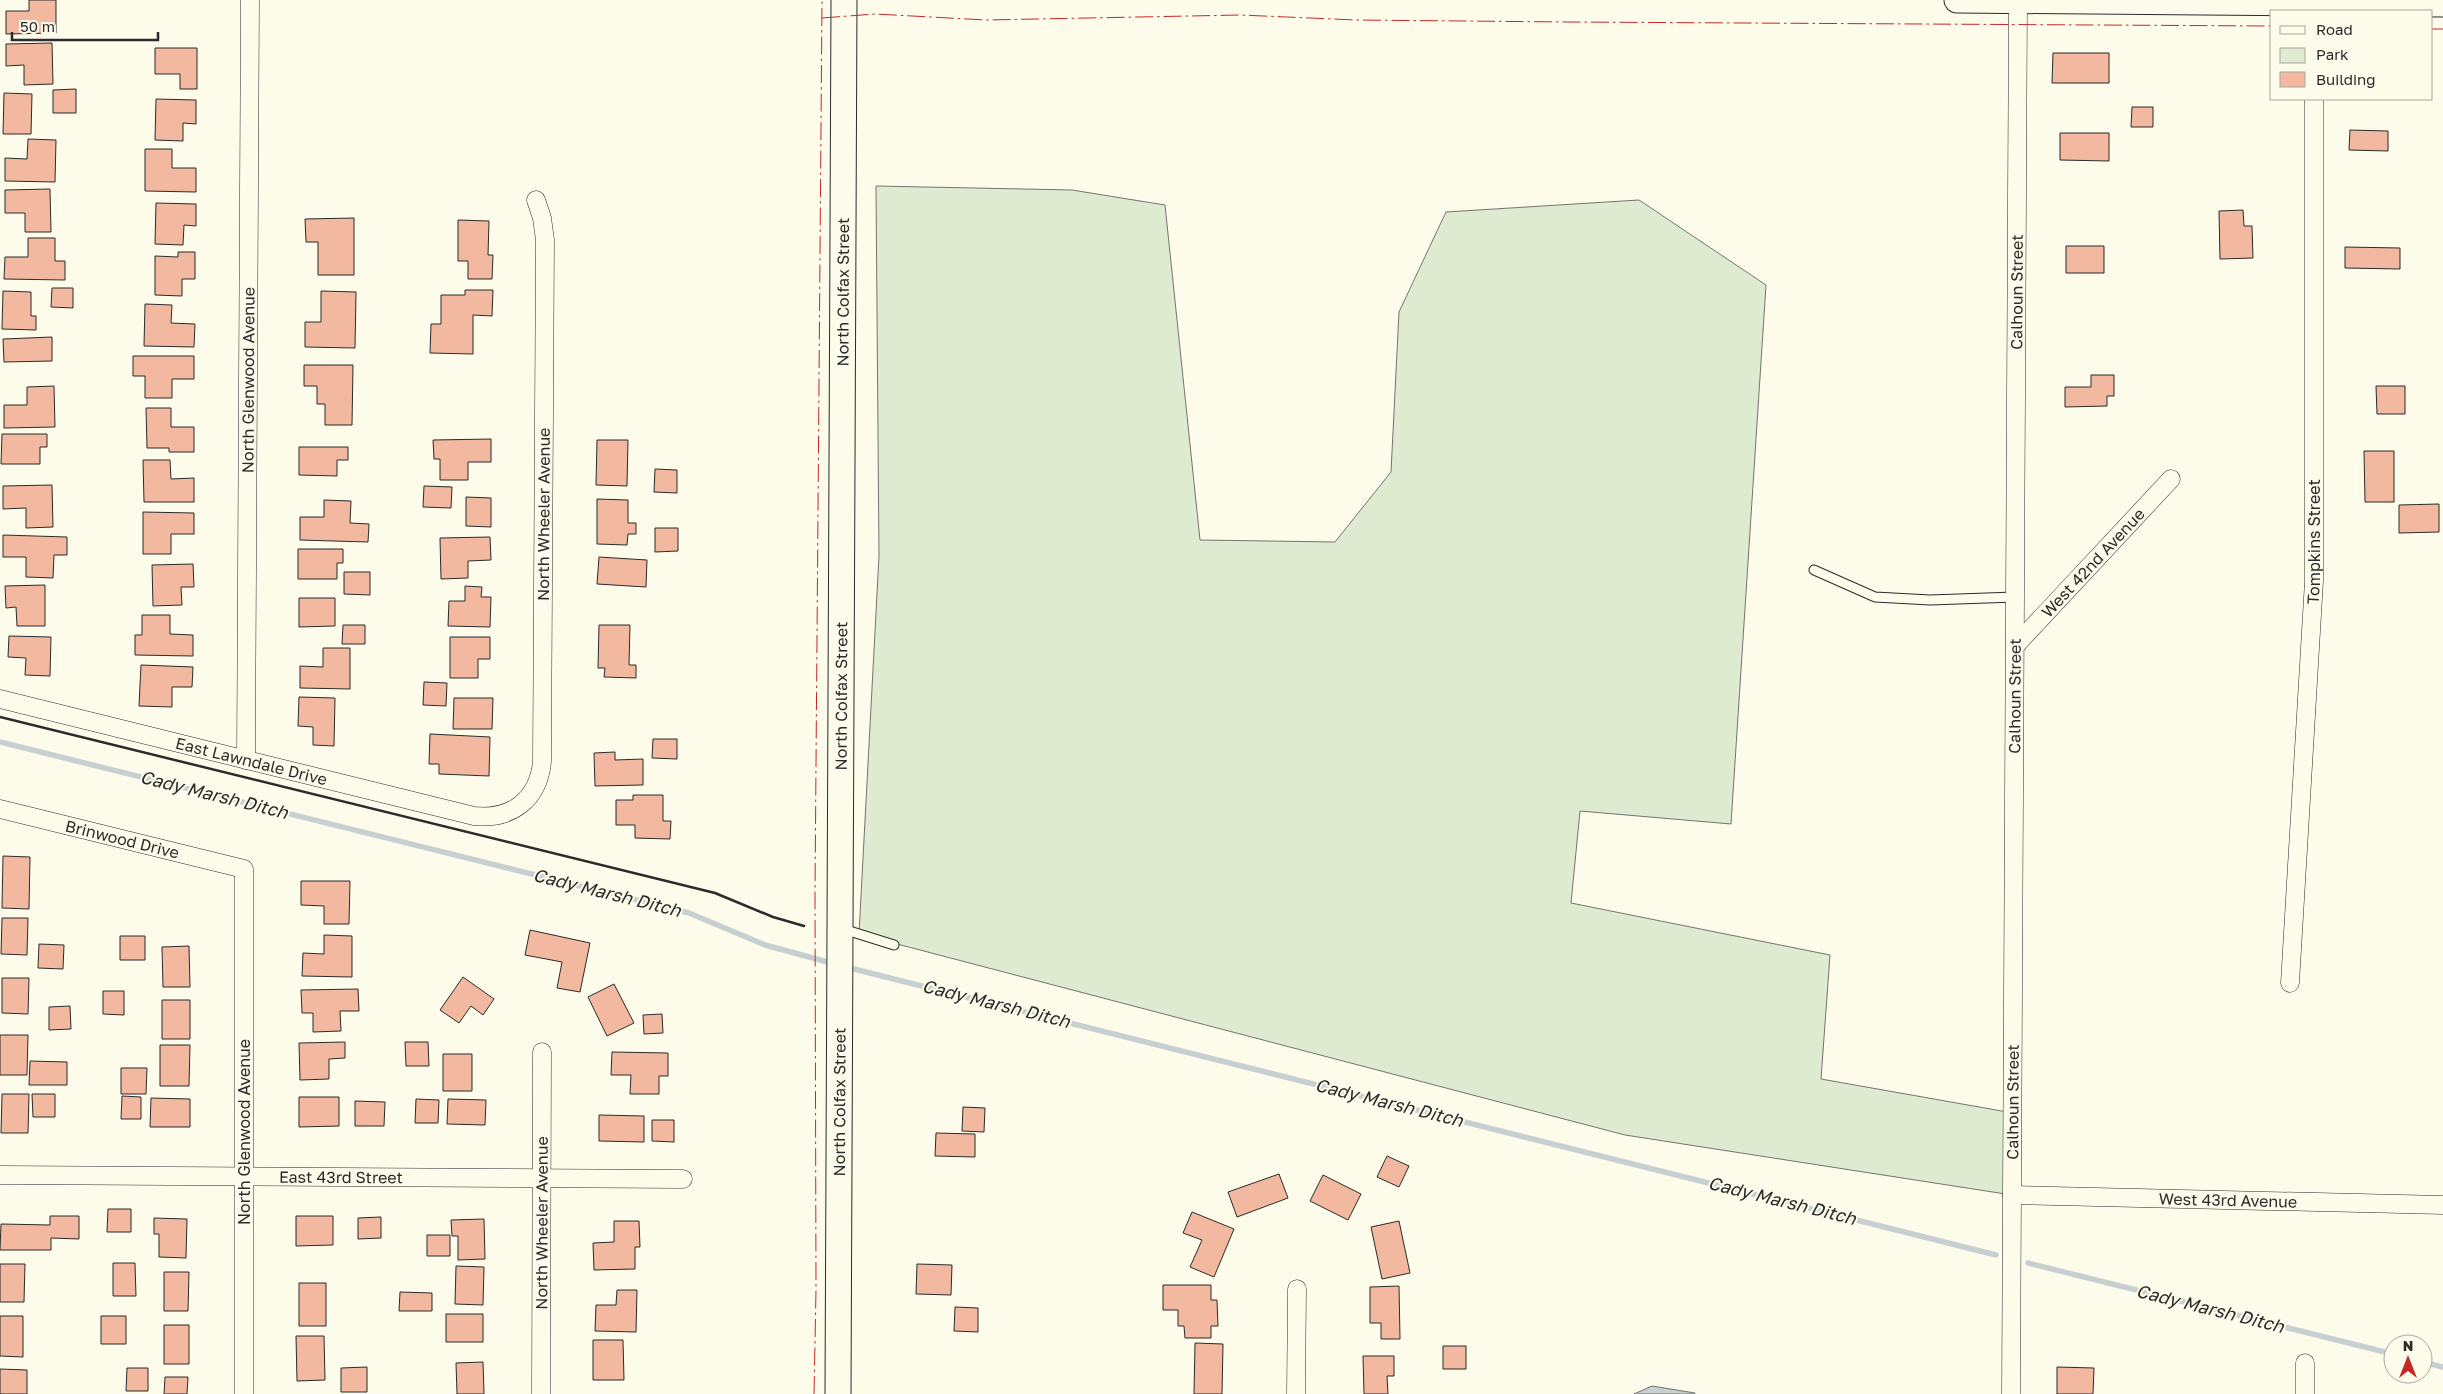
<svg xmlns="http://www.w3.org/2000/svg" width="2443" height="1394" font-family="'Golos Text',sans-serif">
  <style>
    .green { fill: #deebd1; stroke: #74746e }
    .water { fill: #c7d0d0; stroke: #74746e }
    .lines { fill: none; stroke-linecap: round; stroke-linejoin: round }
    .stream { stroke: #c7d0d0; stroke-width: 5.5 }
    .building { fill: #f2b8a0; stroke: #2b2b2b }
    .lane-casing { stroke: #2b2b2b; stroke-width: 11 }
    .street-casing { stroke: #2b2b2b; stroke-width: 19 }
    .secondary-casing { stroke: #2b2b2b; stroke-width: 27 }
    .lane { stroke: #fdfbea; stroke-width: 9 }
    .street { stroke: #fdfbea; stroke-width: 18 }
    .secondary { stroke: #fdfbea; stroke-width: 25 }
    .wall { stroke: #2b2b2b; stroke-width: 2.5 }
    .power { stroke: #c62828; stroke-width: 1; stroke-dasharray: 18 4 2.5 4; stroke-linecap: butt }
    .labels { text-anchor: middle; stroke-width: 4; stroke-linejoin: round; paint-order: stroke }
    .street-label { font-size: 16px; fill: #2b2b2b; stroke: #fdfbea }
    .water-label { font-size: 18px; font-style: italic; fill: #2b2b2b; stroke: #fdfbea }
  </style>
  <rect width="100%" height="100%" fill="#fdfbea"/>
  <!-- green -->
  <path class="green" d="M876 186 1072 190 1165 205 1200 540 1335 542 1391 472 1399 312 1446 212 1639 200 1766 285 1731 824 1580 811 1571 903 1830 955 1821 1079 2013 1113 2012 1195 1625 1135 859 934 879 556Z"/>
  <!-- water -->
  <path class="water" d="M1652 1386 1695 1393V1394H1634Z"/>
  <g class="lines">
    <!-- stream -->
    <path class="stream" d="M0 742 689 913 765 945 835 964
      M846 967 1996 1255
      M2028 1263 2393 1354
      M2423 1362 2443 1367"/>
  </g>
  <!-- building -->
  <path class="building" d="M29 0H56V33L6 34V11H29Z
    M52 43 53 84 24 85V65L6 66V44Z
    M155 48H197V89H180V74H155Z
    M2053 53H2109V83H2052Z
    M76 89V113H53V90Z
    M4 93 32 94 31 134H3Z
    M156 99 196 100V124L183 123V141L155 140Z
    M2132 107H2153V127H2131Z
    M2350 130 2388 131V151L2349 150Z
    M2060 133H2109V161L2060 160Z
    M28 139 56 140 55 182 5 181V158L27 159Z
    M145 149H172V168H196V192L145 191Z
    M50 189 51 232H25V213H5V190Z
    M156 203 196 204V226L184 225 183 245 155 244Z
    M2243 210 2244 226H2252L2253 258 2220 259 2219 211Z
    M354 218V275H318V242H306L305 219Z
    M458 220 489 221 488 255H493L492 279H468V261H458Z
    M28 238H55V261H65V280L4 279 5 257H28Z
    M2066 246H2104V273H2066Z
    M2345 247 2400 248V269L2345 268Z
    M178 252H195V279H182V296L155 295V256L178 257Z
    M52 288H73V308L51 307Z
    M465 290H493L492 316 473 315V354L430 353 431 324H441V295H465Z
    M3 291 31 292V316H36V330L2 329Z
    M321 291 356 292 355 348 305 347V322H321Z
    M145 304 172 305 171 323 195 324 194 347 144 346Z
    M52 337V361L4 362 3 339Z
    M133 356H194V379H172V398H145V376H133Z
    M304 365H353L352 425H325V404H317V386H304Z
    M2091 375H2114V396H2107V406L2065 407V387H2091Z
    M54 386 55 427 4 428V405H27V387Z
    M2376 386H2405V414H2377Z
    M146 408H171V427H194V452H169V448H147Z
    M2 434H47V447H40V464H1Z
    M491 439V462H468V480H440V459H434L433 440Z
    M597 440H628L627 486 596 485Z
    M299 447H348V460H337V476L299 475Z
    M2364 451H2394V502H2365Z
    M143 460H170L171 479 194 478V502H144Z
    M655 469 677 470V493L654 492Z
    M52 485 53 527 26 528V508L3 509V486Z
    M424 486 452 487 451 508 423 507Z
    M466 497 491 498V527L466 526Z
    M597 499 628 500V523H636V534H628L627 545 597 544Z
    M324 500 351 501 350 523 369 524 368 542 300 540V517H324Z
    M2439 504V532L2399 533V505Z
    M143 512 194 513V534H171V554H143Z
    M655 528H678V551L655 552Z
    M3 535 67 537V555H54L53 578 26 577V557H3Z
    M490 537 491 560 468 561V578L441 579 440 538Z
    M298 549H343V563H337V579H298Z
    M599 557 647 560 646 587 597 584Z
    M193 564 194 587H181L182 605 153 606 152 565Z
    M344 572H370V595L344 594Z
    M45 585V626H17L16 607 6 608 5 586Z
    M465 586 482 587 481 597H491L490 627 448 626 449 601H465Z
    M299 598H335V626L299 627Z
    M142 615H170V634L193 635V656L135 655V635H142Z
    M343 625H365V644H342Z
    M599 625H630L629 665H636V678L604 677 605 668H598Z
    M9 636 51 637 50 676 25 675 26 658 8 657Z
    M450 637H490V659H478V678H450Z
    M323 648H350V689L300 688V666L323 667Z
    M141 665 193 667 192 687H172V707L139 706Z
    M424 682 447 683 446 706 423 705Z
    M299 697 335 698 334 746 313 745V727L298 726Z
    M454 698H493L492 729H453Z
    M430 734 490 737 489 776 439 774V764H429Z
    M653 739H677V759L652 758Z
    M615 752V760L643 759V785L595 786 594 753Z
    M633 795H663V821H671L670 839 635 838V825H616V800H633Z
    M3 856 30 857 29 909 2 908Z
    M301 881H350L349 924H324V906L301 905Z
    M2 918H28L27 955 1 954Z
    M530 930 590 943 580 992 557 988 562 962 525 955Z
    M324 935 352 936V977L302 976 303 953 324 954Z
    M120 936H145V960H120Z
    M39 944 64 945 63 969 38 968Z
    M189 946 190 987H163L162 947Z
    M463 977 494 999 483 1015 471 1006 459 1023 440 1010Z
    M2 978H29L28 1014 2 1013Z
    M614 984 634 1023 607 1036 588 997Z
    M358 989 359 1011H340L341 1031 313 1032V1013H302L301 990Z
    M103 991H124V1015L103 1014Z
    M162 1000H190V1039H162Z
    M70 1006 71 1029 49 1030V1007Z
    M662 1014 663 1033 644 1034 643 1015Z
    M0 1035H28L27 1075H0Z
    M345 1042V1058L329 1059V1079L300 1080 299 1043Z
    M405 1042H428L429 1066H406Z
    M160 1045H190L189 1086H160Z
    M612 1052 668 1053V1076H659V1094H630L631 1075H611Z
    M443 1054H472V1091H443Z
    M30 1061 67 1062V1085H29Z
    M121 1068H147L146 1094H121Z
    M2 1094H29L28 1133H1Z
    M32 1094H55V1117H33Z
    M122 1096 141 1097V1119H121Z
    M299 1097H339V1126L299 1127Z
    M151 1098 190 1099V1127H150Z
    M416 1099 439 1100 438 1123H415Z
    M448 1099 486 1100 485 1125 447 1124Z
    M355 1101 385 1102 384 1126H355Z
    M963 1107 985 1108 984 1132 962 1131Z
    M599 1115 644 1116V1142L599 1141Z
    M652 1120H674V1142L652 1141Z
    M936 1133 975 1134V1157L935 1156Z
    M1387 1156 1409 1166 1399 1187 1377 1177Z
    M1279 1174 1288 1198 1237 1217 1228 1192Z
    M1323 1175 1361 1194 1348 1220 1310 1201Z
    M108 1209H131V1232H107Z
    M1192 1212 1234 1229 1214 1277 1190 1267 1202 1240 1183 1233Z
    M50 1216H79V1239L51 1238V1250H0L1 1224 50 1225Z
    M296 1216H333V1245L296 1246Z
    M381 1217V1238L358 1239V1218Z
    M154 1218 187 1219 186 1258 159 1257V1234H154Z
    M484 1219 485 1259 458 1260V1236H452L451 1220Z
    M614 1221H639L640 1247H635V1269L594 1270 593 1243 614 1242Z
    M1399 1221 1410 1273 1382 1279 1371 1227Z
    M427 1235H450V1256H427Z
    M113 1263H135L136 1296H113Z
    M0 1264H25L24 1302H0Z
    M917 1264 952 1265 951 1295 916 1294Z
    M456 1266 484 1267 483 1305 455 1304Z
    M164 1272H189L188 1311H164Z
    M299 1283H326V1326H299Z
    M1163 1285H1211V1300H1217L1218 1326H1211V1338H1185L1184 1326H1178V1310H1163Z
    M1399 1286 1400 1339H1381V1323H1370V1287Z
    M617 1290H637L636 1332 595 1331 596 1305H616Z
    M400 1292 432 1293V1311H399Z
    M955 1307 978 1308V1332L954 1331Z
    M446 1314H483V1342H446Z
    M0 1316H23V1357L0 1356Z
    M101 1316H126V1344H101Z
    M164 1325H189V1364H164Z
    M296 1336H324L325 1380 297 1381Z
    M593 1340H623L624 1380H593Z
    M1195 1343 1223 1344 1222 1394H1194Z
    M1443 1346H1466V1369H1443Z
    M1363 1356H1394V1376H1387L1388 1394H1364Z
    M483 1362 484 1394H457L456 1363Z
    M367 1367V1392H341V1368Z
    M2057 1367 2094 1368 2093 1394H2057Z
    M127 1368H148V1391H126Z
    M0 1369 27 1370V1394H0Z
    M165 1377H188L187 1394H164Z"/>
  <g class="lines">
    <!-- lane casing -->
    <g class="lane-casing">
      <path id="lane" d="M1814 570 1875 597 1930 600 2015 597
        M843 929 894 945"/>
    </g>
    <!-- street casing -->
    <g class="street-casing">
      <g id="street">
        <path id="s1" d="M2015 646 2171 479"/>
        <path id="s2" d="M0 699 474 816C511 820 538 800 542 762L545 240 542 218 536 200"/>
        <path id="s3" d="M246 760 250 0"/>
        <path id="s4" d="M0 809 244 869V1394"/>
        <path id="s5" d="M2290 983 2314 581V99"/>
        <path id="s6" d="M0 1175 683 1179"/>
        <path id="s7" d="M2012 1195 2443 1205"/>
        <path id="s8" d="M541 1394 542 1052"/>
        <path d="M1296 1394 1297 1289"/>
        <path id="s9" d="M2011 1394 2018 0"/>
        <path d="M2305 1394V1363"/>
      </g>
    </g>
    <!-- secondary casing -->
    <g class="secondary-casing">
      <g id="secondary">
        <path d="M1957 0 2443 4"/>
        <path id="s10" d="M838 1394 844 0"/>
      </g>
    </g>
    <!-- lane -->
    <use href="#lane" class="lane"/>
    <!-- street -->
    <use href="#street" class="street"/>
    <!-- secondary -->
    <use href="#secondary" class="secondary"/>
    <!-- wall -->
    <path class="wall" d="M0 717 715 893 773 917 804 926"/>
    <!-- power -->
    <path class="power" d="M822 18 875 14 986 20 1240 15 1356 20 1568 22 2272 26
      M2432 29H2443
      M814 1394 816 1290 815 893 822 0"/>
  </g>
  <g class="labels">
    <!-- street labels -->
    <g class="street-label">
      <text dy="6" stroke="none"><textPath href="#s10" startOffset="1102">North Colfax Street</textPath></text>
      <text dy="6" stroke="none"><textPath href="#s9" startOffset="1102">Calhoun Street</textPath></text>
      <text dy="6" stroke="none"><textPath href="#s3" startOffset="380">North Glenwood Avenue</textPath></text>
      <text dy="6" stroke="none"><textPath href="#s2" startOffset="834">North Wheeler Avenue</textPath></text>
      <text dy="6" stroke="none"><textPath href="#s5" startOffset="442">Tompkins Street</textPath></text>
      <text dy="6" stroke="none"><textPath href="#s1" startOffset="114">West 42nd Avenue</textPath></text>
      <text dy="6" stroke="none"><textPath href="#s10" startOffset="698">North Colfax Street</textPath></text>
      <text dy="6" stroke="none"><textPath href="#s9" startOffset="698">Calhoun Street</textPath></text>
      <text dy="6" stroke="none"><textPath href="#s2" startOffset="259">East Lawndale Drive</textPath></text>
      <text dy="6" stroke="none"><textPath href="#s4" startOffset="126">Brinwood Drive</textPath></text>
      <text dy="6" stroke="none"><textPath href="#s10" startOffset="292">North Colfax Street</textPath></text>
      <text dy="6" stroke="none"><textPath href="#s9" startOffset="292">Calhoun Street</textPath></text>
      <text transform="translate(244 1132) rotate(-90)" y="6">North Glenwood Avenue</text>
      <text dy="6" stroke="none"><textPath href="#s6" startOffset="341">East 43rd Street</textPath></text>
      <text dy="6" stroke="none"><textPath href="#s7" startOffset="216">West 43rd Avenue</textPath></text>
      <text dy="6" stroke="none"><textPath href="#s8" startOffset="171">North Wheeler Avenue</textPath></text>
    </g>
    <!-- water labels -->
    <g class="water-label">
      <text transform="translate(214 795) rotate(14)" y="6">Cady Marsh Ditch</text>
      <text transform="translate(607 893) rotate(14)" y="6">Cady Marsh Ditch</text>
      <text transform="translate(996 1004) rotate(14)" y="6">Cady Marsh Ditch</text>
      <text transform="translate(1389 1103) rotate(14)" y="6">Cady Marsh Ditch</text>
      <text transform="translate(1782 1201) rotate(14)" y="6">Cady Marsh Ditch</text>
      <text transform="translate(2210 1309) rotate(14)" y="6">Cady Marsh Ditch</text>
    </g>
  </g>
  <!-- legend -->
  <rect x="2270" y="10" width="162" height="90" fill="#fdfbea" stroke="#a9a89e"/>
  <rect x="2280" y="26" width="25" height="8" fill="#fdfbea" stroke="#a9a89e"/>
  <text x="2316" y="35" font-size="15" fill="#2b2b2b">Road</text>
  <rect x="2280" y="48" width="25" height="15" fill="#deebd1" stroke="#a9a89e"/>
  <text x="2316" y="60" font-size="15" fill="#2b2b2b">Park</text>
  <rect x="2280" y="72" width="25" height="15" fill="#f2b8a0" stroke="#a9a89e"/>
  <text x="2316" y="85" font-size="15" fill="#2b2b2b">Building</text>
  <!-- north arrow -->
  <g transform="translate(2408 1359)"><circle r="24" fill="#fdfbea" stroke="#a9a89e"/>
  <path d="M0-4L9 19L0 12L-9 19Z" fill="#c62828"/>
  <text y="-8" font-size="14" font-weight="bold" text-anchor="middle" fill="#2b2b2b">N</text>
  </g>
  <!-- scale -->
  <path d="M12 32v8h146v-8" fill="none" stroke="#2b2b2b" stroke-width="2.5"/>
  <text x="20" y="32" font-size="15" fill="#2b2b2b" stroke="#fdfbea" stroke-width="4" paint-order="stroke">50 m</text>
</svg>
